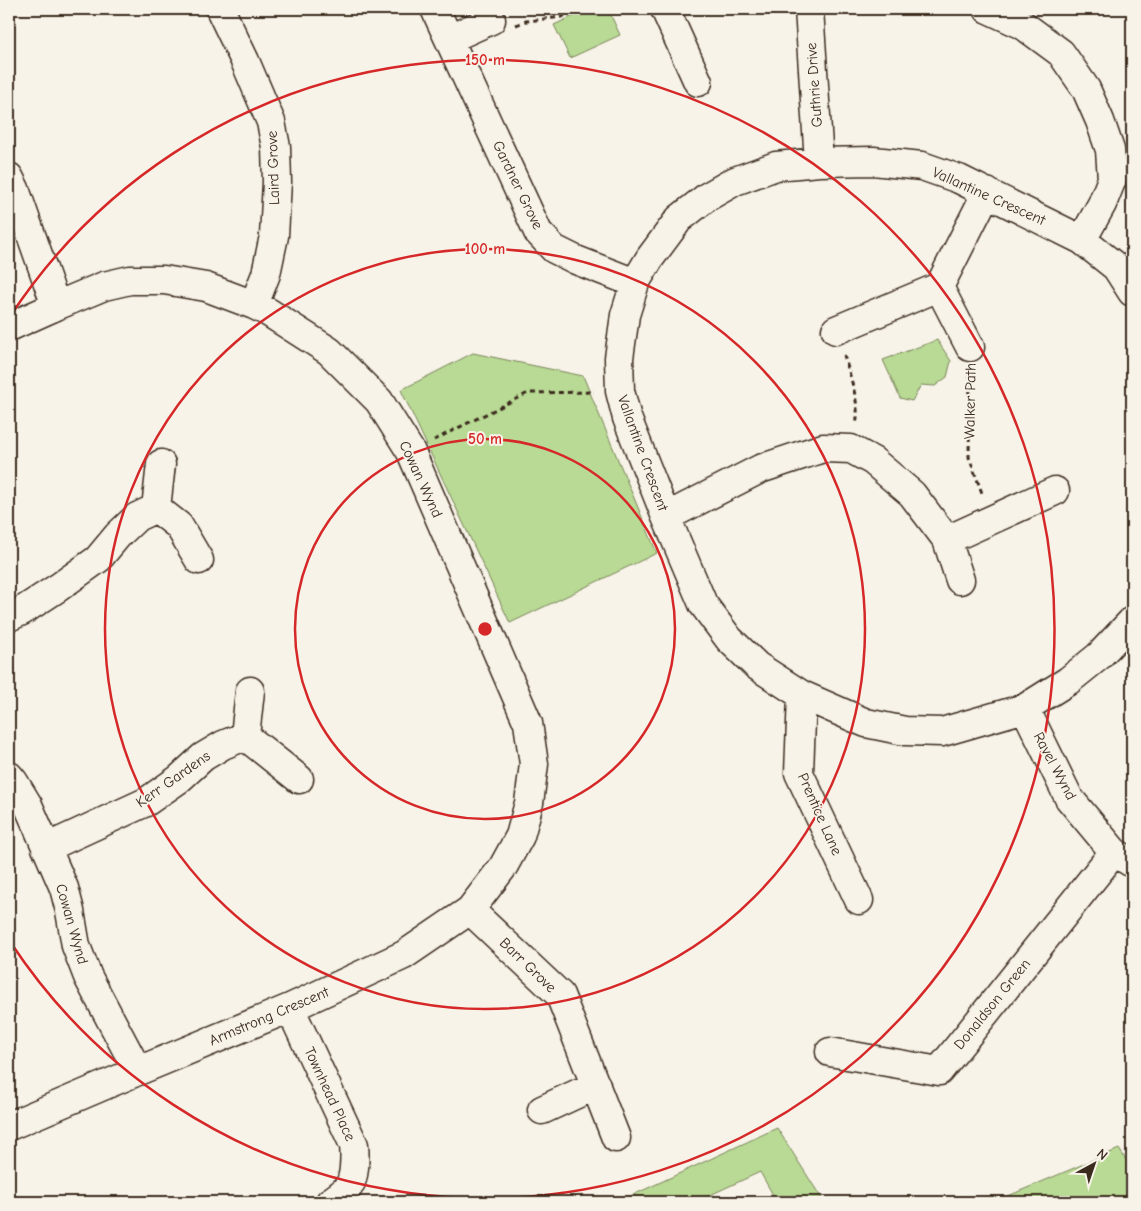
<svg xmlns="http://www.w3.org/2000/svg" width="1141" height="1211" font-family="'Comic Neue',sans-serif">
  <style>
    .green { fill: #b8da94; stroke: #7a8259 }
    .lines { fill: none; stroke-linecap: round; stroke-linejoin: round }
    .minor-casing { stroke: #3b2a1e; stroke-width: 31 }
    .path { stroke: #3b2a1e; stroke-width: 3; stroke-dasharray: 5 4; stroke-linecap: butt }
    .minor { stroke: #f7f3e8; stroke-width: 28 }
    .ring { fill: none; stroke: #d62828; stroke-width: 2.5 }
    .labels { text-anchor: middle; stroke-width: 4; stroke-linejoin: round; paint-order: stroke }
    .street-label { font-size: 15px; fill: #3b2a1e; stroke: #f7f3e8 }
    .centre { fill: #d62828; stroke: #f7f3e8; stroke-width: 2.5 }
    .ring-label { font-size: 15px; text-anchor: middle; font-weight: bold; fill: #d62828; stroke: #f7f3e8; stroke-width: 4; stroke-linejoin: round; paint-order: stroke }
  </style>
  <rect width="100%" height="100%" fill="#f7f3e8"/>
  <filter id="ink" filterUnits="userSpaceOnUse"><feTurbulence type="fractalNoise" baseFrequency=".02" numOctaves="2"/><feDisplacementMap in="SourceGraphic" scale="10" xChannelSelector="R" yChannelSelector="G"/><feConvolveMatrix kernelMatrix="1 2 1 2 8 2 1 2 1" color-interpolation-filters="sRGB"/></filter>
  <g filter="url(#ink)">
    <!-- green -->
    <path class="green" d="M588 9H608L620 35 570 58 554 25Z
      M937 340 951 361 947 377 935 386 921 385 912 401 900 398 883 360Z
      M473 353 583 376 657 553 510 623 401 390Z
      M777 1128 824 1202H777L760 1172 695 1202H618Z
      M1119 1149 1132 1169V1202H994Z"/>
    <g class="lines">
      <!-- minor casing -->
      <g class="minor-casing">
        <path id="minor" d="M220 9 245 61 271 122 276 147 277 182 274 236 266 274 254 305
          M435 9 538 232 554 249 576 260 635 283
          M665 9 698 82
          M809 9 819 162
          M988 9 1023 25 1061 53 1086 89 1100 121 1110 150 1112 179 1102 204 1082 240
          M449 39 491 20
          M9 177 15 189 56 306
          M939 287 970 347
          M1132 292 1116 267 1082 240 959 179 922 166 873 161 819 162 776 166 735 181 707 197 679 219 650 258 635 283 625 315 619 358 620 391 627 418 666 517 703 604 729 639 757 666 802 695 866 723 905 731 942 732 1025 708 1068 681 1099 656 1132 621
          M9 327 56 306 104 286 130 280H164L206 287 254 305 268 312 329 351 379 401 411 452 528 723 534 764 529 803 520 836 503 867 470 910 404 955 290 1008 138 1071 9 1126
          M836 330 939 287 987 192
          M161 464 156 508 179 526 199 560
          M666 517 760 469 823 448 851 449 873 461 912 494 947 540 960 580
          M947 540 1055 491
          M9 617 22 611 59 587 98 559 118 535 137 517 156 508
          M250 691 245 736 299 779
          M802 695 799 773 859 900
          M1025 708 1069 798 1114 852 1132 863
          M9 776 14 782 28 805 64 888 70 911 76 946 88 977 138 1071
          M46 848 146 802 179 779 203 757 223 745 245 736
          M470 910 560 995 616 1138
          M290 1008 354 1145C355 1156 355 1177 349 1186 344 1193 336 1198 330 1202
          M830 1052 939 1071 1114 852
          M542 1110 596 1085"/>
      </g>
      <!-- path -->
      <path class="path" d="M516 25 526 21 562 17 579 9
        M844 355C849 373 861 406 856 424
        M970 373 969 457 983 496
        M434 440 528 393 594 392"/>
      <!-- minor -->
      <use href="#minor" class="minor"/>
    </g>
  </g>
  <!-- distance rings -->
  <g class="ring">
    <circle cx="485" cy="629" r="190"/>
    <circle cx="485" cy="629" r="380"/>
    <path d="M11 315A569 569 0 1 1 11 943"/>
  </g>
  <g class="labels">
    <!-- street labels -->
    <g class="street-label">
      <text transform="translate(814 85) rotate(-94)" y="5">Guthrie Drive</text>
      <text transform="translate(273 168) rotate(-92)" y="5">Laird Grove</text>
      <text transform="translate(518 185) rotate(64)" y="5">Gardner Grove</text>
      <text transform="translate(989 196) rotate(24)" y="5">Vallantine Crescent</text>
      <text transform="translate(970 401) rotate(-89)" y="5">Walker Path</text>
      <text transform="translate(643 453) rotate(70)" y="5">Vallantine Crescent</text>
      <text transform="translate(421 479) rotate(65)" y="5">Cowan Wynd</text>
      <text transform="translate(1055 766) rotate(62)" y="5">Ravel Wynd</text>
      <text transform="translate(173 779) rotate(-35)" y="5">Kerr Gardens</text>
      <text transform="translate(820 814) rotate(66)" y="5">Prentice Lane</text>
      <text transform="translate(72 924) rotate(74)" y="5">Cowan Wynd</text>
      <text transform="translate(528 965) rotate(44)" y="5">Barr Grove</text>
      <text transform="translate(992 1004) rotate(-51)" y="5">Donaldson Green</text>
      <text transform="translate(269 1016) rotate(-23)" y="5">Armstrong Crescent</text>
      <text transform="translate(330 1094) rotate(65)" y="5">Townhead Place</text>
    </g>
  </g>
  <circle cx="485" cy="629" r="8" class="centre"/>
  <g class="ring-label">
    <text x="485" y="65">150 m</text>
    <text x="485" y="254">100 m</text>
    <text x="485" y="444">50 m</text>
  </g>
  <!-- margin -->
  <rect width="1141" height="1211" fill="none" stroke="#f7f3e8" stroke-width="30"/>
  <rect x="15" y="15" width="1111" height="1181" fill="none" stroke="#3b2a1e" stroke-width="2" filter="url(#ink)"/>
  <!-- north arrow -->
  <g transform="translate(1094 1164) rotate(40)" stroke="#f7f3e8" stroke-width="4" paint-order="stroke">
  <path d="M0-4L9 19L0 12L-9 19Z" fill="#3b2a1e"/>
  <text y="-8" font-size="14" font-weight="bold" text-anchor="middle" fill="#3b2a1e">N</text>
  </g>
</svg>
